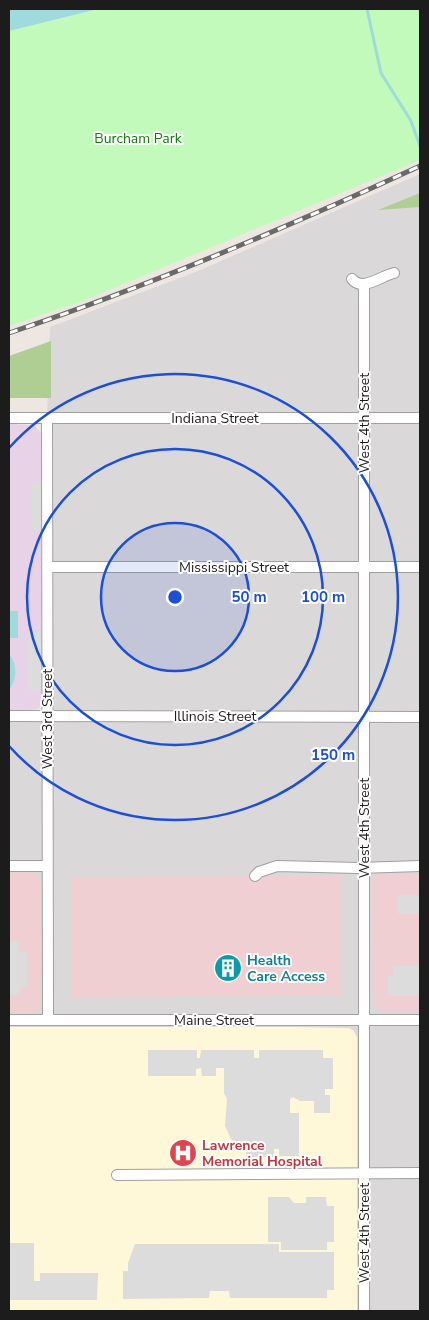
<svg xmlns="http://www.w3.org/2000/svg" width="429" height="1320" font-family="'Nunito Sans',sans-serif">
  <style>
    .residential { fill: #dad8d9 }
    .commercial { fill: #f0cfd3 }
    .industrial { fill: #e7d2e7 }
    .education { fill: #fff8d8 }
    .forest { fill: #afce94 }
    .park { fill: #c1fabb }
    .parking { fill: #dcdcdc }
    .water { fill: #9fdadd }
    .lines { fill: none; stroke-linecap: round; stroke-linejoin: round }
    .stream { stroke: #9fdadd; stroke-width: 3 }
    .minor-casing { stroke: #a0a0a0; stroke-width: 12 }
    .minor { stroke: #fff; stroke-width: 10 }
    .rail-casing { stroke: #6a6a6a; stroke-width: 5 }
    .rail { stroke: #fff; stroke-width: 3; stroke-dasharray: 9; stroke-linecap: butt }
    .ring { fill: none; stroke: #1d4ed8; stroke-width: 2.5 }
    .labels { text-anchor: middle; stroke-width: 4; stroke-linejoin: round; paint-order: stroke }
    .park-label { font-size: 14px; fill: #137b08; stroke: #fff }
    .street-label { font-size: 14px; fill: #1c1c1c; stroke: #fff }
    .culture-label { font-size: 14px; font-weight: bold; fill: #0d838f; stroke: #fff; text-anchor: start }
    .health-label { font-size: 14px; font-weight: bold; fill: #be3a42; stroke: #fff; text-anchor: start }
    .centre { fill: #1d4ed8; stroke: #fff; stroke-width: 2.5 }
    .ring-label { font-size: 15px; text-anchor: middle; font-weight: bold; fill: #1d4ed8; stroke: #fff; stroke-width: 4; stroke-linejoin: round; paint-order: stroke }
  </style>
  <rect width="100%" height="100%" fill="#eee7e1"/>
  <!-- residential -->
  <path class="residential" d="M420 174V1311H9V716H47V418L50 327 198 271Z"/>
  <!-- commercial -->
  <path class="commercial" d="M9 872 34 873 42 883V1002L39 1009 31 1013H9Z
    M378 873H420V1012H383L374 1006 371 878Z
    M342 876V996L71 997V877Z"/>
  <!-- industrial -->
  <path class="industrial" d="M9 424 34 425 41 433 42 700 39 708 31 711H9Z"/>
  <!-- education -->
  <path class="education" d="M9 1027H293L349 1028 354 1031 357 1037V1311H9Z"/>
  <!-- forest -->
  <path class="forest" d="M420 193V207L378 210Z
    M51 341V398H9V356Z"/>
  <!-- park -->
  <path class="park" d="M98 9H420V160L83 301 9 326V31Z"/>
  <!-- parking -->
  <path class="parking" d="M32 484H41V532H32Z
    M28 631H42V690H28Z
    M398 895H420V914H398Z
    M9 941H19V952H27V987L20 988V995H9Z
    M393 966H420V996H388V975H393Z
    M148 1050H197V1058H200L201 1050H254V1058H259V1050H323V1058H333V1089H325V1095H330V1113H314V1101H300L293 1097 290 1099V1113H299V1156H279V1149H274V1157H246V1149L231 1139 225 1126 227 1099 224 1093V1068H216V1076H202L201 1068 196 1069V1076H148Z
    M268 1197H289L294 1203H306V1197H326L327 1206H334V1242H327V1250H281V1242H268Z
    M9 1243H34V1281H40V1273H98L97 1300H9Z
    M135 1244H279V1252H334V1290H327V1298H230L229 1291H210L209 1298 123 1299V1271H128V1263Z"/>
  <!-- water -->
  <path class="water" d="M9 9H98L9 31Z
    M9 611H18V638H9Z
    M9 654C18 665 17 679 9 690Z"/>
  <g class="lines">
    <!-- stream -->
    <path class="stream" d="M367 9 381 73 411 121 420 146"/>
    <!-- minor casing -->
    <g class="minor-casing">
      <path id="minor" d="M352 279C362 292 381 276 394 273
        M364 285V1311
        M9 418H420
        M47 418 48 1020
        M47 567H420
        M9 716 420 717
        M9 866H47
        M255 876 259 872 277 866 358 868 420 866
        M9 1020H420
        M117 1175 420 1173"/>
    </g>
    <!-- minor -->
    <use href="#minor" class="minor"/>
    <!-- rail casing -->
    <g class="rail-casing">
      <path id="rail" d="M9 333C149 286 286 228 420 166"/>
    </g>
    <!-- rail -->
    <use href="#rail" class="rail"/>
  </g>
  <!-- distance rings -->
  <circle cx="175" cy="597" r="74" fill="#1d4ed8" fill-opacity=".12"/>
  <g class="ring">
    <circle cx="175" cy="597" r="74"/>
    <circle cx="175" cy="597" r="148"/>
    <path d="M9 448A223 223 0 1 1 9 746"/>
  </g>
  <!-- icons -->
  <defs>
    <g id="building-disc" transform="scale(1.4375)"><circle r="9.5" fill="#0f9aa8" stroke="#fff"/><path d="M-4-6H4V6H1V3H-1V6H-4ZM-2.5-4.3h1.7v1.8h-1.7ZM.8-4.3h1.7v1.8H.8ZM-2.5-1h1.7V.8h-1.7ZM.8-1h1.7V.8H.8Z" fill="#fff"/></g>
    <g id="hospital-disc" transform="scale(1.4375)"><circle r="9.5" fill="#e0444e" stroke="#fff"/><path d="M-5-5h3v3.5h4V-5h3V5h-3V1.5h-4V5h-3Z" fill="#fff"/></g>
  </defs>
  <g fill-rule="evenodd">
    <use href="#building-disc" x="228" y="968"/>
    <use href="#hospital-disc" x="183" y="1153"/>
  </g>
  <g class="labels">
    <!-- park labels -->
    <g class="park-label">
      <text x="138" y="143">Burcham Park</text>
    </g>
    <!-- street labels -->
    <g class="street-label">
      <text x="215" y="423">Indiana Street</text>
      <text transform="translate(364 423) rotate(-90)" y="5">West 4th Street</text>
      <text x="234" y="572">Mississippi Street</text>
      <text x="215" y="721">Illinois Street</text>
      <text transform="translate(47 719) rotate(-90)" y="5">West 3rd Street</text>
      <text transform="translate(364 828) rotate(-90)" y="5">West 4th Street</text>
      <text x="214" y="1025">Maine Street</text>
      <text transform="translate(364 1233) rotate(-90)" y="5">West 4th Street</text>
    </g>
    <!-- culture labels -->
    <g class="culture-label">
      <text x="247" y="965">Health<tspan x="247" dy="16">Care Access</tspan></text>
    </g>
    <!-- health labels -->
    <g class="health-label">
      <text x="202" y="1150">Lawrence<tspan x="202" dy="16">Memorial Hospital</tspan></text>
    </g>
  </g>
  <circle cx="175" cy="597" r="8" class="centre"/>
  <g class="ring-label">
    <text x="249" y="602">50 m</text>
    <text x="323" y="602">100 m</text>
    <text x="333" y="760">150 m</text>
  </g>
  <!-- border -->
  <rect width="429" height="1320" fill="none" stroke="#1c1c1c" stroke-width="20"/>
</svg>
